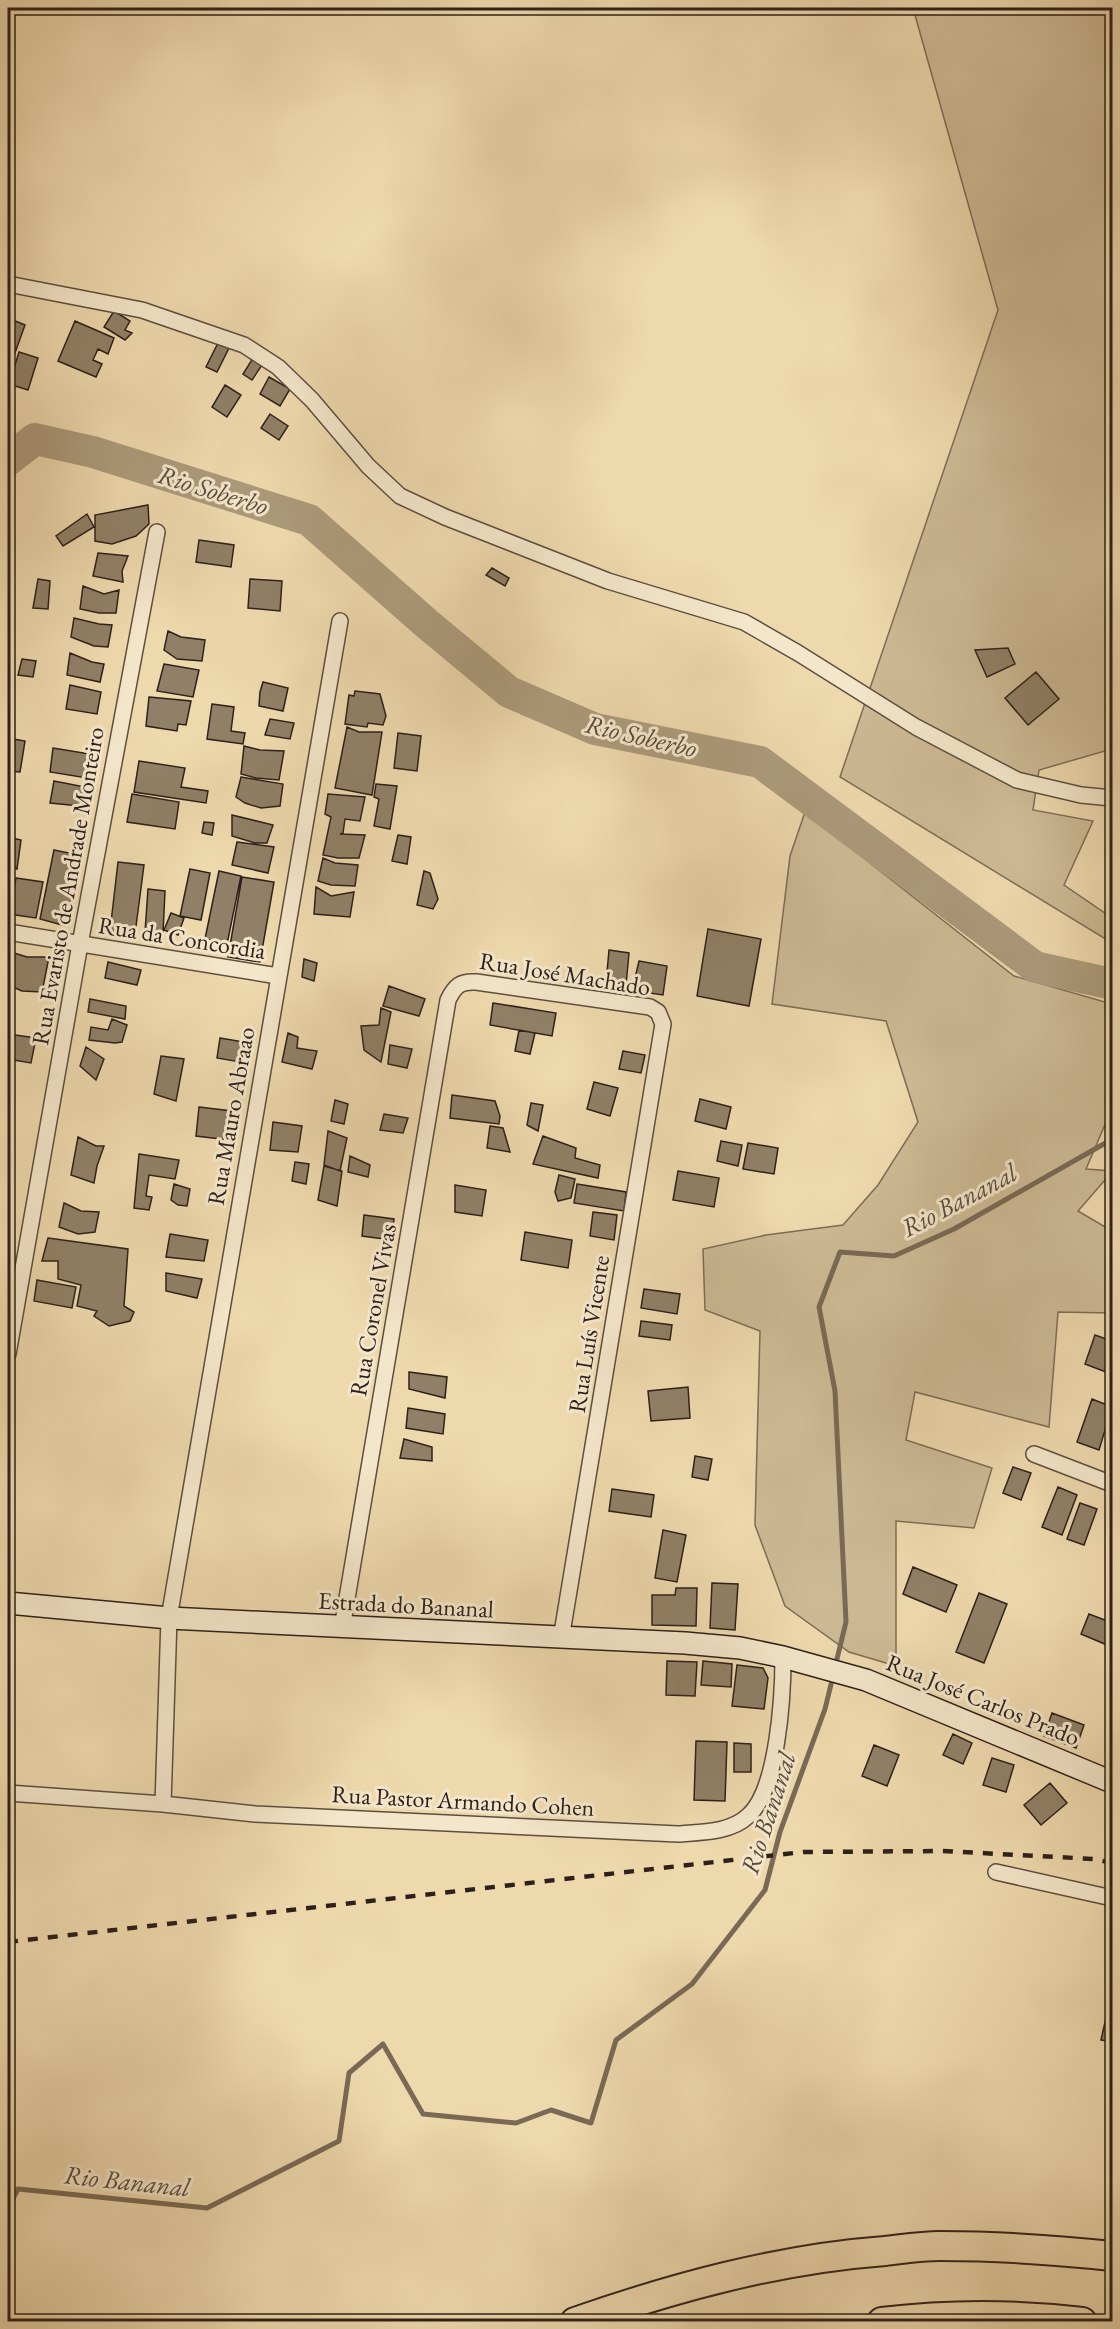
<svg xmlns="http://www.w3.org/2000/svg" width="1120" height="2329" font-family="'EB Garamond',serif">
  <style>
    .green { fill: #cdba94; stroke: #7d6d58; stroke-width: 1.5 }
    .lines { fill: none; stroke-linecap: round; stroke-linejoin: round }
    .stream { stroke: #796955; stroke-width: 5 }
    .river { stroke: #ac9a7b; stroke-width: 32 }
    .building { fill: #918067; stroke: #2d201b; stroke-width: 1.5 }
    .street-casing { stroke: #5d4e40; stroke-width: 18 }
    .secondary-casing { stroke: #2d201b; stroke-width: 24 }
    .highway-casing { stroke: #2d201b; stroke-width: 32 }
    .street { stroke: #f4e6ca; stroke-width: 15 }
    .secondary { stroke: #f4e6ca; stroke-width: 21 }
    .highway { stroke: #eed9ad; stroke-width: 28 }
    .rail { stroke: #2d201b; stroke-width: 4.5; stroke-dasharray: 10 10; stroke-linecap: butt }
    .labels { text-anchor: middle; stroke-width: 6; stroke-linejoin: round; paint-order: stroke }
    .street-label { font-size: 24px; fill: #2d201b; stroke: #f4e6ca }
    .water-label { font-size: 26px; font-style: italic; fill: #594b3d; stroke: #f4e6ca }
  </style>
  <rect width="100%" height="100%" fill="#eed9ad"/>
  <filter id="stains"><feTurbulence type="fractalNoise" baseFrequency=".00333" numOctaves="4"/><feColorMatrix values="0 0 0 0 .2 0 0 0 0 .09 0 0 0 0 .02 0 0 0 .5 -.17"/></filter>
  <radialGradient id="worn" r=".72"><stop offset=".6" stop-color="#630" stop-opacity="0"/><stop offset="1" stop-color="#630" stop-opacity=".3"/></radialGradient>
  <!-- green -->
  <path class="green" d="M913 8H1112V749L1039 770 1033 810 1093 821 1064 885 1112 918V943L840 777 998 310Z
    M805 812 1014 976 1112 1004V1108L1086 1169 1112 1171V1172L1078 1211 1112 1231V1313L1058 1312 1049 1427 915 1392 906 1440 992 1468 974 1528 896 1521V1666L849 1652 785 1606 755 1525 760 1331 705 1310 703 1249 766 1235 843 1225 878 1185 918 1122 886 1021 772 1004 790 856Z"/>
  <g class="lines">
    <!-- stream -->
    <path class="stream" d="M835 1667 846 1622 835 1391 819 1307 840 1252 894 1256 954 1229 1109 1141 1112 1136
      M8 2208 18 2189 207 2208 339 2141 349 2073 383 2044 423 2114 516 2123 551 2110 591 2123 616 2040 692 1984 765 1890 780 1832 825 1709 833 1676"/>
    <!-- river -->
    <path class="river" d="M8 460 35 439 93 452 309 520 426 623 509 692 595 729 760 762 1035 967 1112 984"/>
  </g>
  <!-- building -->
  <path class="building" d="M114 311 130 321 125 330 132 333 125 340 104 327Z
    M8 318 25 325 11 364 8 362Z
    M75 321 114 338 108 354 98 349 93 360 102 364 96 377 58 361Z
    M218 343 229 348 217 372 206 367Z
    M19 352 38 358 28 390 9 384Z
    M253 358 262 365 252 380 243 374Z
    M269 377 290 389 280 406 260 394Z
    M225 385 241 395 227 417 212 407Z
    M270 414 288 426 279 440 261 428Z
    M148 505 149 524 136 536 112 544 95 541V515Z
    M87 514 94 527 63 546 56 536Z
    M199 540 234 545 231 567 196 562Z
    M98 553 128 556 122 571 123 582 93 576Z
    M492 568 509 578 505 586 486 575Z
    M38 579 50 581 48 609 33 608Z
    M250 579 282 581 280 611 248 608Z
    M83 586 104 594 119 590 116 613H99L80 609Z
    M74 618 99 624 112 625 108 647 94 646 71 637Z
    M168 631 181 637 205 640 202 661 177 659 164 650Z
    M1008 648 1015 664 987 677 975 650Z
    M70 653 92 662 104 664 100 682 67 675Z
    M22 659 36 661 33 677 18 675Z
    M164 664 199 670 193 697 157 691Z
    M1036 672 1059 699 1028 725 1005 698Z
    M263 682 288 688 283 711 259 706 260 692Z
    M70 685 101 692 97 714 66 709Z
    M355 691 380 694 386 716 383 725 368 723 367 727 345 724 349 695 354 696Z
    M149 697 191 701 186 725 178 724 177 731 146 726Z
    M212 704 234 707 231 731 245 733 243 744 207 739Z
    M270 719 294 723 290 739 265 735Z
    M347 727 359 732H382L372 795 335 788Z
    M398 733 421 736 417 771 394 768Z
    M8 738 25 741 20 772 8 771Z
    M244 746 260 750 284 751 279 780 256 778 241 774Z
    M53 748 90 754 87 778 50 772Z
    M139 761 185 768 181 787 208 791 206 803 134 792Z
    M241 777 283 784 280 806 261 808 245 803 236 797Z
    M54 781 85 787 80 806 50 803Z
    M376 784 397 786 390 829 374 826 379 799 374 797Z
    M132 794 179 802 175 829 127 822Z
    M328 794 365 797 360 821 345 819 343 833 340 834 365 835 359 858H338L323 855 331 817 325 814Z
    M232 815 273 825 267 843H255L232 836Z
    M204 822 214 823 212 835 202 833Z
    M398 835 411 837 407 864 392 861Z
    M8 837 21 840 17 869 8 862Z
    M237 842 274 847 268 873 232 865Z
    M54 850 79 855 66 926 40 919Z
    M323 858 335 863 358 865 355 886 331 885 318 881Z
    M118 862 144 865 135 934 110 931Z
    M190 869 210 873 201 920 180 916Z
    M219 871 241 876 227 944 205 939Z
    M424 871 430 873 438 899 433 909 417 905Z
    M242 877 274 882 260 962 228 957Z
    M16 878 43 882 36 918 9 914Z
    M316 887 331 896 354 892 350 917 314 914Z
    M148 889 165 891 163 933 145 932Z
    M171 913 184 918 178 935 164 930Z
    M708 929 761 939 749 1006 697 996Z
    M609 950 629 953 626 985 606 983Z
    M14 953 27 957H49L42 992 22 991 8 985Z
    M304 959 317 963 314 981 302 977Z
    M639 961 667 966 663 995 637 991 635 978Z
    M108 962 141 970 137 985 105 978Z
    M389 986 425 999 419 1016 383 1006Z
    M90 999 126 1006 125 1019 88 1012Z
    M493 1003 556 1013 552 1036 490 1025Z
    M381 1008 391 1012 381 1062 364 1050 361 1026 379 1025Z
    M112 1019 127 1025 122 1042 115 1043 89 1040 91 1027 108 1030Z
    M519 1030 535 1033 530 1054 515 1051Z
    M288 1033 298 1037 297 1048 317 1051 312 1069 282 1062Z
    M8 1034 36 1038 31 1063 8 1059Z
    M220 1038 244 1042 240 1062 217 1058Z
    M390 1045 412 1049 407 1068 388 1064Z
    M86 1047 104 1059 96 1080 80 1066Z
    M623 1051 645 1055 641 1073 619 1069Z
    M161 1056 184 1059 176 1101 154 1094Z
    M594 1082 618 1088 610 1116 587 1109Z
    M452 1095 495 1101 500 1116 499 1124 450 1118Z
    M700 1099 731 1107 726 1129 695 1121Z
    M335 1100 348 1104 344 1124 331 1121Z
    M531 1103 543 1105 538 1131 527 1125Z
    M199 1107 232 1111 229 1140 196 1136Z
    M384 1114 408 1118 403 1133 380 1130Z
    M273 1122 302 1126 298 1152 270 1150Z
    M490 1126 503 1128 510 1152 487 1148Z
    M328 1131 347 1138 340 1171 324 1165Z
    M543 1136 576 1148 575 1158 600 1165 598 1178 533 1164Z
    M78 1137 96 1146H104L97 1166 94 1183 71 1175Z
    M721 1141 742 1145 738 1166 717 1161Z
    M748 1143 778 1148 774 1174 743 1169Z
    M139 1154 179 1160 175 1179 149 1175 146 1196 152 1197 149 1210 134 1208Z
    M350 1156 370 1165 368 1177 348 1172Z
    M295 1162 309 1164 306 1184 292 1181Z
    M324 1166 342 1171 337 1206 318 1200Z
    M678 1171 719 1178 714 1207 673 1200Z
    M559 1175 575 1179 571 1198 558 1201 555 1192Z
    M174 1184 190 1189 187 1206 178 1205 171 1200Z
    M577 1184 626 1192 624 1211 574 1203Z
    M455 1185 486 1190 482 1216 455 1212Z
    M64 1203 81 1211 99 1212 95 1232 78 1234 59 1227Z
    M593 1212 617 1215 614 1240 590 1236Z
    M364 1215 394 1219 391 1240 362 1236Z
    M525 1232 572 1240 568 1268 521 1260Z
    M170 1234 208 1240 204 1261 166 1257Z
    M48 1238 128 1249 124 1306 134 1312 130 1321 109 1326 94 1316 97 1311 77 1306 81 1285 58 1279V1261H42Z
    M166 1273 202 1279 197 1298 166 1291Z
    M37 1280 76 1287 72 1308 34 1301Z
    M644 1289 680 1294 677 1314 641 1308Z
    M641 1321 672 1325 670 1340 639 1336Z
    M1095 1335 1112 1341V1352L1106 1372 1085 1364Z
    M409 1372 447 1377 445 1398 409 1389Z
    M688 1387 690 1418 651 1421 648 1391Z
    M1092 1399 1112 1407 1099 1450 1077 1442Z
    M408 1408 445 1414 443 1434 406 1428Z
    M404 1439 432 1447V1461L400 1458Z
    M695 1456 712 1459 708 1480 692 1477Z
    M1013 1467 1031 1473 1021 1500 1003 1493Z
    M1058 1487 1077 1495 1062 1535 1042 1527Z
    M612 1489 654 1495 651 1517 609 1511Z
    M1080 1503 1097 1509 1084 1545 1067 1539Z
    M663 1530 686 1535 677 1582 655 1578Z
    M913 1567 957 1585 946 1612 903 1594Z
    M712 1583 738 1584 735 1630 710 1628Z
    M676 1588H697L696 1626 652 1625V1595H675Z
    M979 1593 1007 1604 984 1663 956 1652Z
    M1089 1614 1110 1622 1112 1616V1647L1081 1634Z
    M667 1661 697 1662 695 1696 666 1695Z
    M703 1661 732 1664 731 1687 701 1685Z
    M737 1665 763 1668 768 1678 764 1709 732 1706Z
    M1052 1713 1084 1725 1076 1748 1044 1736Z
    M953 1734 972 1743 963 1764 943 1755Z
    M696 1741 727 1742 725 1801 694 1800Z
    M734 1743 751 1744V1772H734Z
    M874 1745 899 1755 887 1786 862 1776Z
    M992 1758 1014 1765 1006 1792 983 1785Z
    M1050 1783 1067 1803 1041 1825 1024 1805Z
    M1110 2000 1112 2001V2042L1101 2040Z"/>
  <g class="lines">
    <!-- street casing -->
    <g class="street-casing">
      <path id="street" d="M8 284 142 310 244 345 278 367 312 400 368 466 400 496 445 517 608 581 744 622 798 653 916 727 1017 780 1081 795 1112 798
        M8 932 278 976
        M8 1354 80 944 157 532
        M1034 1454 1112 1484
        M342 1628 448 1000C455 986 460 981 476 982L650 1007 658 1012 663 1024 561 1639
        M8 1793 163 1804 255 1814 678 1834C700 1832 730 1833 748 1816 778 1790 783 1695 783 1657
        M163 1804 169 1618 340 621
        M996 1872 1112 1898"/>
    </g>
    <!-- secondary casing -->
    <g class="secondary-casing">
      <path id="secondary" d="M8 1603 169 1618 685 1643 740 1648 783 1657 866 1680 1112 1782"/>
    </g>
    <!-- highway casing -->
    <g class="highway-casing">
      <path id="highway" d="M575 2322C676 2287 778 2259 885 2251 903 2249 921 2246 940 2246 997 2246 1055 2250 1112 2256
        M882 2322C949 2314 1015 2314 1082 2322"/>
    </g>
    <!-- street -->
    <use href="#street" class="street"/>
    <!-- secondary -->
    <use href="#secondary" class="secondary"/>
    <!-- highway -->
    <use href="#highway" class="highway"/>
    <!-- rail -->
    <path class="rail" d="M8 1942 803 1852 943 1851 1094 1859 1112 1863"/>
  </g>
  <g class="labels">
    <!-- street labels -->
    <g class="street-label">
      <text transform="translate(68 886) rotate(-80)" y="8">Rua Evaristo de Andrade Monteiro</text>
      <text transform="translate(182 938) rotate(9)" y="8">Rua da Concordia</text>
      <text transform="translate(565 974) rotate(9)" y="8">Rua José Machado</text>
      <text transform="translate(231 1116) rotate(-80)" y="8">Rua Mauro Abraao</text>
      <text transform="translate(373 1310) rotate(-80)" y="8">Rua Coronel Vivas</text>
      <text transform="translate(589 1334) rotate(-81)" y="8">Rua Luís Vicente</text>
      <text transform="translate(406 1605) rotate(3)" y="8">Estrada do Bananal</text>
      <text transform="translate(983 1700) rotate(22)" y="8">Rua José Carlos Prado</text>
      <text transform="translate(463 1801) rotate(3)" y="8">Rua Pastor Armando Cohen</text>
    </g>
    <!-- water labels -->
    <g class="water-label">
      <text transform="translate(213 490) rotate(17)" y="9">Rio Soberbo</text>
      <text transform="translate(641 736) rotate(13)" y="9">Rio Soberbo</text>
      <text transform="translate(959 1200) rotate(-28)" y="9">Rio Bananal</text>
      <text transform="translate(768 1813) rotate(-72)" y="9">Rio Bananal</text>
      <text transform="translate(127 2181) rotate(6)" y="9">Rio Bananal</text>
    </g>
  </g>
  <!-- margin -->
  <rect width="1120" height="2329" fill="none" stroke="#eed9ad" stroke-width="30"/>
  <rect x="9" y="9" width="1102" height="2311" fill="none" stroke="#2d201b" stroke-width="3"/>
  <rect x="15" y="15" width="1090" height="2299" fill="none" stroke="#2d201b" stroke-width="1.5"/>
  <rect width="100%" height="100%" filter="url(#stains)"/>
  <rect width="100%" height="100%" fill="url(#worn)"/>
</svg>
